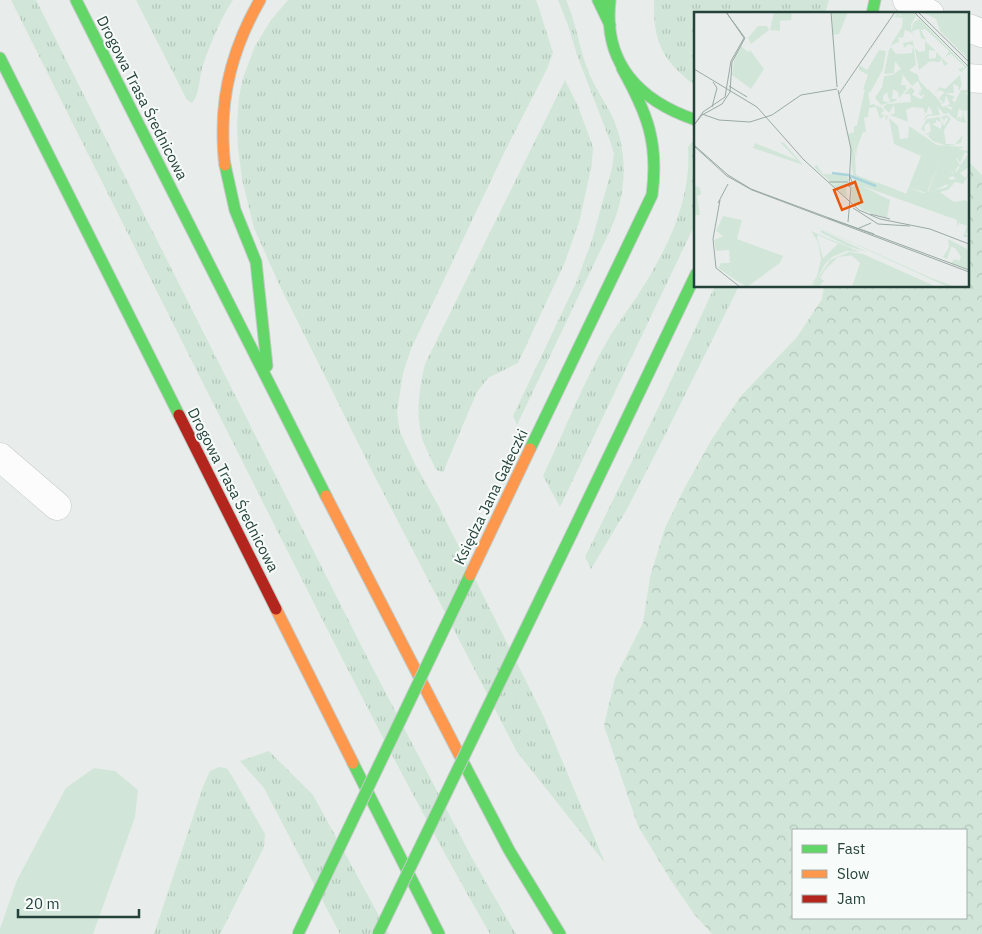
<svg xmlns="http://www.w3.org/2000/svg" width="982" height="934" font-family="'IBM Plex Sans',sans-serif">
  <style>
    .grass { fill: url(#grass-tufts) }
    .forest { fill: url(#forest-crowns); fill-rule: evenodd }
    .green { fill: #d1e6d8 }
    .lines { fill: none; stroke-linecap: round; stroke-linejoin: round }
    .street-casing { stroke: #c5cac8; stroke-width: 29 }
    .fast-casing { stroke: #c3cbc8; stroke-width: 13 }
    .slow-casing { stroke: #c3cbc8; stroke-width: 13 }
    .jam-casing { stroke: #c3cbc8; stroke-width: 13 }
    .street { stroke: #fcfcfc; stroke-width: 28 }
    .fast { stroke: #63d668; stroke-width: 11 }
    .slow { stroke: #ff974d; stroke-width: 11 }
    .jam { stroke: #b3261e; stroke-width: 11 }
    .fast-bridge-casing { stroke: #c3cbc8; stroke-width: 13; stroke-linecap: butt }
    .slow-bridge-casing { stroke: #c3cbc8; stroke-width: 13; stroke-linecap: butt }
    .fast-bridge { stroke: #63d668; stroke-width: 11 }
    .slow-bridge { stroke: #ff974d; stroke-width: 11 }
    .labels { text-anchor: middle; stroke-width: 4; stroke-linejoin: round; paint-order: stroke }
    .street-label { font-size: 15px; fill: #24423a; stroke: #f7fbf9 }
    .inset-river { fill: none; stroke: #a9d4db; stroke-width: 2.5 }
    .inset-road { fill: none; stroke: #9aa9a4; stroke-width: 1 }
    .view { fill: #e8590c; fill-opacity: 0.15; stroke: #e8590c; stroke-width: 2.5 }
    .inset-edge { fill: none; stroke: #24423a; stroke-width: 2.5 }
  </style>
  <defs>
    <pattern id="grass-tufts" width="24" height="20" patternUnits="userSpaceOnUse" patternTransform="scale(1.25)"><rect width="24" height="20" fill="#d1e6d8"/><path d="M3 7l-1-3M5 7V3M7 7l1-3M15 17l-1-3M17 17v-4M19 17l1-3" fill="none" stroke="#b3c6ba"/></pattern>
    <pattern id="forest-crowns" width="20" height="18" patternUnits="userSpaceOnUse" patternTransform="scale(1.25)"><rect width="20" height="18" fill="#d1e6d8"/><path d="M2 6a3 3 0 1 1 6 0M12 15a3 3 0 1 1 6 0" fill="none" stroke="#b3c6ba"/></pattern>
  </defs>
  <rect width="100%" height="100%" fill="#e8edeb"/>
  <!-- grass -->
  <path class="grass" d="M11 0H36L368 659 472 858 516 934H490C418 809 353 680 288 552 195 368 103 184 11 0Z
    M136 0H233C220 20 211 42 203 65 199 77 200 94 192 103L187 100Z
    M288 0H536L538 5 553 53 547 69 505 151 411 349 403 373 397 412 400 432 415 464 438 505 543 715 605 863 517 752 373 473 278 282 254 228 242 179 238 148 237 124 239 97 243 78 255 46 271 20Z
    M558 0H566L567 2C576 24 579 46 587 68 593 85 604 100 612 116 628 151 627 189 613 224L517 425 513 416 576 283 592 240 612 168 614 154 610 141 577 55 568 25Z
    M654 0H829L825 14H696V86C662 61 653 42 654 0Z
    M565 80 578 106 593 147 592 163 580 219 565 262 518 363 488 378 477 392 443 472 436 470C432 461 427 451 423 441 415 416 419 389 425 364Z
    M692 142H696V222L560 507 543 476C565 430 584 380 610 336 618 323 627 311 636 298 665 253 692 202 688 147Z
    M715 286H739L661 443 627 509 591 569 585 557 660 404Z
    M269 751 313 795 389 934H340L264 788 240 761Z
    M219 767 226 768 232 776 265 834 264 847 220 934H154L204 784 210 771Z"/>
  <!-- forest -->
  <path class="forest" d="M968 161 982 175V934H712L694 914 670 879 638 826 604 726 615 678 643 623 650 577 665 528 685 487 712 439 740 397 797 337 822 299 824 286H968ZM793 830H966V918H793Z"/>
  <!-- green -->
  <path class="green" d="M94 768 115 771 138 790 135 817 93 934H0V929L17 880 66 788Z"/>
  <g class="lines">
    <!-- street casing -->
    <g class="street-casing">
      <path id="street" d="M907 0 930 14
        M968 28 982 33
        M968 78 982 79
        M0 457 57 506"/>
    </g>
    <!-- fast casing -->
    <g class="fast-casing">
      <path id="fast" d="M76 0 326 496
        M598 0 610 25
        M610 1C603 63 639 101 696 120
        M872 14 875 0
        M0 58 179 415
        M225 165 235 210 256 262 267 366
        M530 449 652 195C659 142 647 113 622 68
        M572 533 696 274
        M462 760 509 850 560 934
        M353 763 439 934"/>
    </g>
    <!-- slow casing -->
    <g class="slow-casing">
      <path id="slow" d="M225 165C223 153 223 142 223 130 223 83 237 40 260 0
        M326 496 462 760
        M276 609 353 763"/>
    </g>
    <!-- jam casing -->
    <g class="jam-casing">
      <path id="jam" d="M179 415 276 609"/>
    </g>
    <!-- street -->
    <use href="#street" class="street"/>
    <!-- fast -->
    <use href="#fast" class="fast"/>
    <!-- slow -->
    <use href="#slow" class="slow"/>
    <!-- jam -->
    <use href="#jam" class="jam"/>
    <!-- fast-bridge casing -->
    <g class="fast-bridge-casing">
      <path id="fast-bridge" d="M298 934 470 575
        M378 934 572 533"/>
    </g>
    <!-- slow-bridge casing -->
    <g class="slow-bridge-casing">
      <path id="slow-bridge" d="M470 575 530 449"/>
    </g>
    <!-- fast-bridge -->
    <use href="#fast-bridge" class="fast-bridge"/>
    <!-- slow-bridge -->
    <use href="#slow-bridge" class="slow-bridge"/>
  </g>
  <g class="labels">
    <!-- street labels -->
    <g class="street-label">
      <text transform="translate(142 98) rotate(63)" y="5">Drogowa Trasa Średnicowa</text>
      <text transform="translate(233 490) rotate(63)" y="5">Drogowa Trasa Średnicowa</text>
      <text transform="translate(491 497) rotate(-64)" y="5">Księdza Jana Gałeczki</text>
    </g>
  </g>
  <!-- overview -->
  <g transform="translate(694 12)">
    <rect width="275" height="275" fill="#e8edeb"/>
    <path d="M138 0H154L145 22 139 23ZM205 0H219L273 55 267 60 264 57 271 55 257 42 251 45 255 39 231 17 227 18 232 28 227 26 225 17 219 19V25L218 17 219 11 225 7 222 4 217 12 218 21 211 18 209 26 204 25 205 30 196 34 208 15 209 6 200 5 203 1 208 4ZM219 29 222 53 215 58 224 63 225 68 249 95 256 92 252 83 250 92 245 86 251 80 245 78 240 81 246 75 251 77 266 63 268 73 265 79 264 74 259 72 260 81H251L261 85 257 88 260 89V93L257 97 258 95 251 94 257 98 255 101 250 102 243 94 246 103 234 104 228 110 233 103 239 102 235 94 232 102 229 96 218 95 212 98 214 110 222 113 227 111 222 113 196 103 201 101 200 93 195 101 189 95 193 92 217 90 216 82H210L217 75 221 79 218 83 229 88 231 82 227 84 224 81 228 79H222L228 78 224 69 218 74 209 63 207 73H213L215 74 211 73 213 77 205 86 204 80 199 77 198 87H203L202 89 195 91 197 84 195 88 193 80 189 84V89L195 91 187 93 181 86 188 75 190 64 198 63 207 57 201 49 200 61 190 62 195 38 197 35 202 42 218 41 219 34 215 32 210 36 209 31ZM231 29 242 39 235 38V47L242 46V40L254 52 250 54 247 46 246 50 232 49 229 53 223 49 221 36 225 40 231 39ZM185 38 192 39 189 57 176 81 169 77 174 63 165 58V53L173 58ZM267 78H275L272 82 275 84V98L268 99 265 96 263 106 265 108 264 105H266L267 110V105L268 104 270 110 268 101 275 99 269 101 272 111 267 110 264 109 255 102ZM253 103 257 107 250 118 252 132H261L269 123 267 131 253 134 239 129 234 124 237 121 233 123 232 122 237 119 235 110 230 114 231 120 227 117 233 107 246 105 247 110 242 108V111L238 112 247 117 248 109 250 114 254 107 252 105 250 109 247 105ZM160 114H164L160 127 162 163 213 182 216 176 229 181 253 175 255 168 262 167 257 162 263 159 274 142 271 140 266 151 263 146 272 138 275 139V155L266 161 271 166 275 162 269 172 261 170 254 178 246 180 260 190 272 188 275 192V221H271L275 225H269L273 214 265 211 263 215V208L160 171 154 122 160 120ZM86 130 90 131 109 153 59 136 61 131 103 148ZM123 153 129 162 152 163 155 168 145 179 138 173 149 171 139 172 120 155ZM164 172 196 188 193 206 170 199 146 180V176L152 174 153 185 157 189 158 175ZM0 173 6 176 7 182 3 184 6 203H0ZM102 205 237 266 262 275H254ZM128 218 142 225 173 240 153 234 126 220ZM117 219 166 240 152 239 138 245 131 252 122 269 116 275 123 264 127 247 124 230ZM124 223 144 232 129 246 123 225ZM254 227 275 238V258L257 251 261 247 265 249 267 245 261 236 257 235 253 247 249 245 255 235ZM156 242H169L243 275H158L166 251Z" fill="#d1e6d8" fill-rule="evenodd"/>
    <path d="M174 63 179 66 174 78 176 93 179 92 188 96 190 99 186 102 194 104 192 109 191 103 186 107 182 95 175 96 174 105 170 106 172 120H169L163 136 162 147 160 127ZM195 106 204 114 206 127 214 126 215 114 243 133 271 135 265 137 272 139 262 147 266 153 270 149 275 155 267 159 265 153 260 161 256 158 261 164 255 165 254 153 245 150 233 181 216 176 213 182 208 183 182 173 185 171 212 182 227 144 200 132ZM161 174 169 175 195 191H184L185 197 180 200 162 192 158 184ZM245 178V184L241 183 250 188 249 192 264 199 263 202 232 189 234 193 224 190 225 183 246 188 234 184ZM272 236 275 242V257L265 253ZM155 240 169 242 144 245 131 258 126 266 130 269 124 275H118L136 248ZM27 251H36L37 265 52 275 24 256Z" fill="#d1e6d8"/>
    <path d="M248 149 254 153 256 171 234 181 245 150Z" fill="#d1e6d8"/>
    <path d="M80 0H98L97 8 86 9V19L76 18ZM228 0H275V48L246 19 242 7ZM64 14H73L75 18 57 32 54 26ZM47 34 54 40 56 38 70 57 57 77 38 63 41 43ZM231 39 236 49 225 58 222 41ZM196 40 201 44 219 41 209 52 201 49 199 53 193 46ZM234 77 244 87 248 92 228 94 225 92ZM29 204 48 208 43 227 89 244 86 251 53 275 37 265 35 238 22 239 20 228 29 224 22 219Z" fill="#d1e6d8"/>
    <path class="inset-river" d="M138 161 154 163 182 174"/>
    <path class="inset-road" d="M137 0 143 75M220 0 275 55M224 0 275 50M0 57 63 95 110 148 165 198 186 207 236 217 275 232M35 74 53 85M144 78 157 137 155 175 159 172 156 165M145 82 201 0M18 95 23 76 19 70M8 102 25 108 56 110 78 103 107 83 143 77M0 113 9 100 31 85 37 49 50 26 32 0M0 113 8 103 28 92 36 80 38 50 51 26 32 0M0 133 34 163 57 177 275 258M0 134 33 164 58 178 275 260M135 170H154M26 188 19 227 22 256 46 275M24 191 34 172M159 196 184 212M176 202 196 207M134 206 180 222M154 210 157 175M184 212 216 214M163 217 177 211"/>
    <path class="view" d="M161 170 168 190 148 198 140 178Z"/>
    <rect width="275" height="275" class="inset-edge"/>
  </g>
  <!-- legend -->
  <rect x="792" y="829" width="175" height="90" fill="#f7fbf9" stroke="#a3b1ad"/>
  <rect x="802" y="845" width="25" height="8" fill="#63d668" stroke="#a3b1ad"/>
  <text x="837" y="854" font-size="15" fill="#24423a">Fast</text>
  <rect x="802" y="870" width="25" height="8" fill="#ff974d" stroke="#a3b1ad"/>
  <text x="837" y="879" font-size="15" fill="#24423a">Slow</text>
  <rect x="802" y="895" width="25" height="8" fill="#b3261e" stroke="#a3b1ad"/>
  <text x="837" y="904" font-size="15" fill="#24423a">Jam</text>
  <!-- scale -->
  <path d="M18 909v8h121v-8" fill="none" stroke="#24423a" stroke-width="2.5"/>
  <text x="25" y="909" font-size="15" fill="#24423a" stroke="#f7fbf9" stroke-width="4" paint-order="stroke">20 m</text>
</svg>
